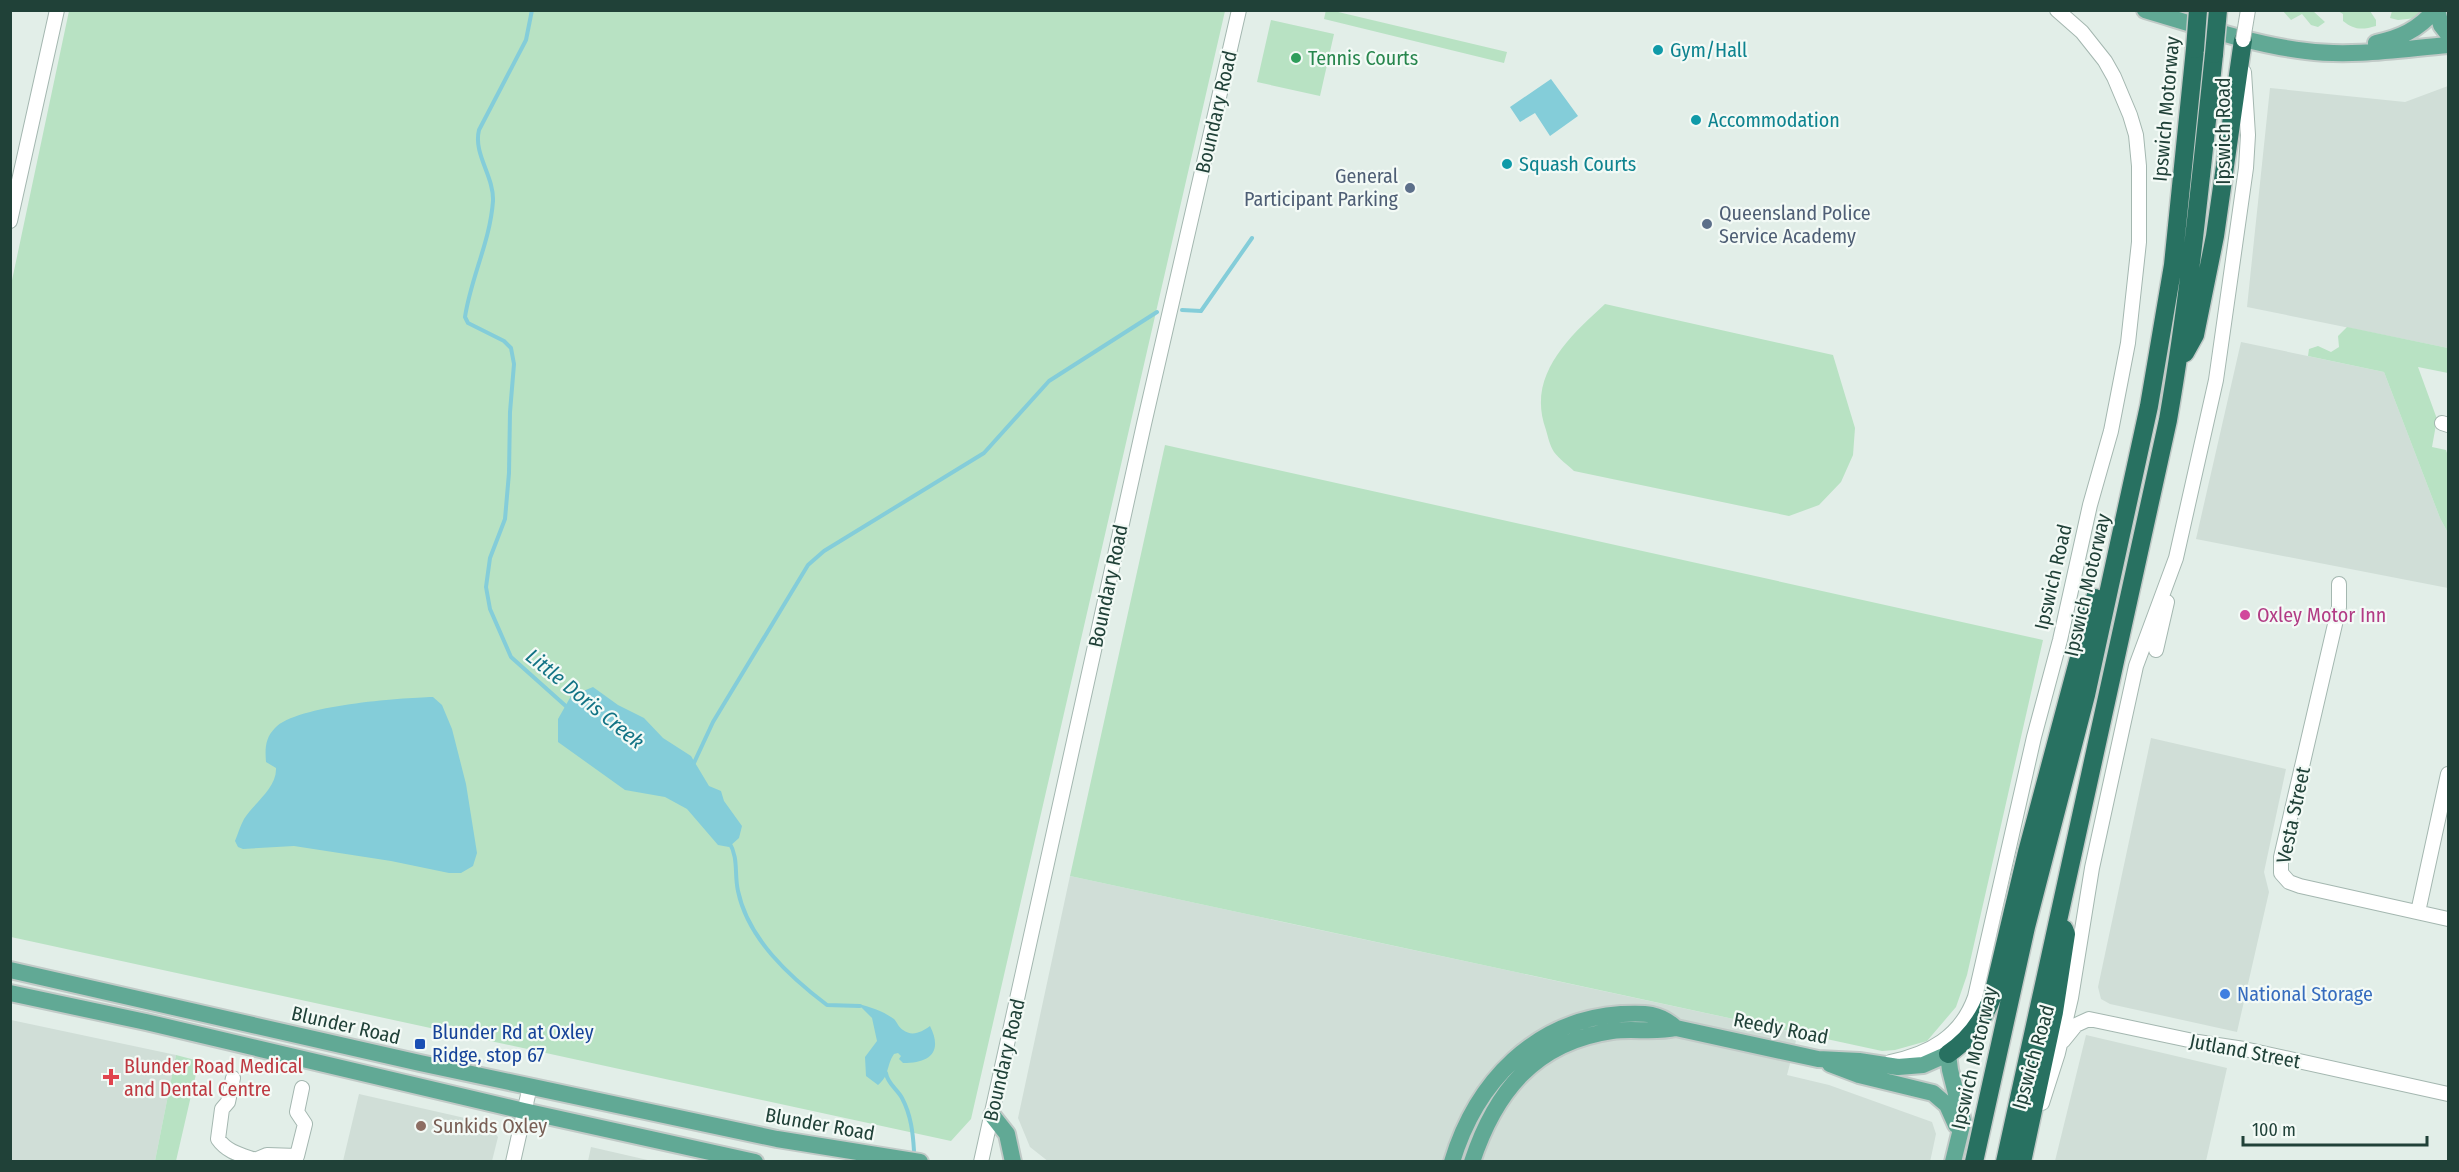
<svg xmlns="http://www.w3.org/2000/svg" width="2459" height="1172" font-family="'Fira Sans Condensed',sans-serif">
  <style>
    .built { fill: #d0ded7 }
    .green { fill: #b8e2c3 }
    .water { fill: #84cdd9 }
    .lines { fill: none; stroke-linecap: round; stroke-linejoin: round }
    .stream { stroke: #84cdd9; stroke-width: 4 }
    .minor-casing { stroke: #a4b7b0; stroke-width: 16 }
    .major-casing { stroke: #c1cac7; stroke-width: 20 }
    .highway-casing { stroke: #c1cac7; stroke-width: 21 }
    .minor { stroke: #fff; stroke-width: 14 }
    .major { stroke: #61a995; stroke-width: 16 }
    .highway { stroke: #287161; stroke-width: 18 }
    .minor-bridge-casing { stroke: #a4b7b0; stroke-width: 16; stroke-linecap: butt }
    .highway-bridge-casing { stroke: #c1cac7; stroke-width: 21; stroke-linecap: butt }
    .minor-bridge { stroke: #fff; stroke-width: 14 }
    .highway-bridge { stroke: #287161; stroke-width: 18 }
    .culture-dot { fill: #0f9aa8; stroke: #f3faf6; stroke-width: 2 }
    .leisure-dot { fill: #2e9e5b; stroke: #f3faf6; stroke-width: 2 }
    .service-dot { fill: #5c6f8a; stroke: #f3faf6; stroke-width: 2 }
    .hotel-dot { fill: #d1479c; stroke: #f3faf6; stroke-width: 2 }
    .shop-dot { fill: #3f7fe0; stroke: #f3faf6; stroke-width: 2 }
    .transit-dot { fill: #1a4fb4; stroke: #f3faf6; stroke-width: 2 }
    .health-dot { fill: #e0444e; stroke: #f3faf6; stroke-width: 2 }
    .education-dot { fill: #8d6e63; stroke: #f3faf6; stroke-width: 2 }
    .labels { text-anchor: middle; stroke-width: 4.5; stroke-linejoin: round; paint-order: stroke }
    .culture-label { font-size: 20px; fill: #0d838f; stroke: #f3faf6; text-anchor: start }
    .leisure-label { font-size: 20px; fill: #27864d; stroke: #f3faf6; text-anchor: start }
    .street-label { font-size: 20px; fill: #204138; stroke: #f3faf6 }
    .service-label { font-size: 20px; fill: #4e5e75; stroke: #f3faf6; text-anchor: end }
    .hotel-label { font-size: 20px; fill: #b23c85; stroke: #f3faf6; text-anchor: start }
    .shop-label { font-size: 20px; fill: #366cbe; stroke: #f3faf6; text-anchor: start }
    .transit-label { font-size: 20px; fill: #164399; stroke: #f3faf6; text-anchor: start }
    .health-label { font-size: 20px; fill: #be3a42; stroke: #f3faf6; text-anchor: start }
    .education-label { font-size: 20px; fill: #785e54; stroke: #f3faf6; text-anchor: start }
    .water-label { font-size: 21px; font-style: italic; fill: #127385; stroke: #f3faf6 }
  </style>
  <rect width="100%" height="100%" fill="#e2eee8"/>
  <!-- built -->
  <path class="built" d="M2448 86V348L2247 307 2270 88 2405 102Z
    M2241 342 2384 372 2440 518 2448 533V588L2196 539Z
    M2151 738 2286 769 2264 872 2269 892 2237 1032 2110 1004 2101 999 2098 987Z
    M1070 876 1798 1033 1787 1075 1829 1085 1932 1122 1936 1134 1930 1162H1049L1030 1147 1018 1118Z
    M11 1020 176 1055 155 1161 11 1162Z
    M2086 1035 2227 1068 2206 1161H2055Z
    M359 1094 487 1123 498 1137 492 1161H343Z
    M591 1147 652 1161H588Z"/>
  <!-- green -->
  <path class="green" d="M1326 10 1334 11 1507 52 1504 63 1324 19Z
    M69 11H1225L971 1119 951 1141 11 937V285Z
    M2283 11H2313L2325 22 2318 27 2311 25 2302 14 2291 20Z
    M2338 11H2370L2376 20V26C2362 30 2354 30 2343 21V14Z
    M2392 11H2420L2416 18 2398 20 2390 18Z
    M1271 20 1334 34 1320 96 1257 82Z
    M1605 304 1833 355 1855 428 1853 455 1841 482 1819 505 1789 516 1574 471C1568 465 1559 459 1554 452 1550 446 1548 437 1546 430 1526 376 1569 337 1605 304Z
    M2347 327 2448 348V373L2418 367 2437 419 2432 447 2446 450 2448 456V533L2440 518 2384 372 2308 356 2309 349 2318 346 2331 352 2339 347 2338 336Z
    M1165 445 2043 640 1967 975 1956 1007 1927 1041 1895 1050 1882 1051 1070 876Z
    M176 1055 199 1061 176 1161H155Z"/>
  <!-- water -->
  <path class="water" d="M1551 79 1578 116 1550 136 1535 113 1520 122 1510 107Z
    M593 687 618 705 644 718 663 738 691 756 709 786 721 791 724 801 742 826 739 838 729 847 718 845 687 809 665 797 625 790 558 742V719L571 696Z
    M433 697 442 705 452 729 466 784 477 853 473 866 461 873H449L391 861 294 846 243 849 238 847 235 841C238 834 240 826 244 819 253 804 277 788 276 768L266 762C265 749 265 738 275 728 297 705 400 698 433 697Z
    M858 1004C870 1007 883 1011 894 1019 897 1022 899 1028 903 1030 912 1037 922 1032 930 1026 943 1052 930 1063 903 1063L899 1059 901 1056 898 1053 894 1054C886 1066 890 1075 878 1085L866 1076 865 1057 877 1041 872 1018Z"/>
  <g class="lines">
    <!-- stream -->
    <path class="stream" d="M532 10 526 40 479 130C473 154 494 176 493 201 490 242 471 277 465 317L468 323 504 341 511 348 514 364 510 412 509 473 505 519 490 558 486 587 490 609 511 657 568 708
      M1182 310 1201 311 1252 238
      M693 765 713 722 808 565 824 551 984 453 1049 381 1157 312
      M729 842C739 858 734 874 738 891 748 939 790 977 827 1005L860 1006
      M886 1073C887 1083 897 1089 902 1098 911 1115 913 1133 914 1151"/>
    <!-- minor casing -->
    <g class="minor-casing">
      <path id="minor" d="M10 221 57 10
        M2442 423 2448 425
        M2339 584V607L2281 857V873L2289 882 2300 886 2448 919
        M2156 650 2167 602
        M2418 912 2448 774
        M2063 1041 2076 1025 2089 1019 2198 1042 2244 1049 2448 1094
        M1890 1062C1929 1054 1961 1037 1975 997L2034 737 2060 640 2090 505 2111 431 2128 343 2139 242V166L2136 135 2130 115 2114 77 2105 61 2082 32 2057 10
        M233 1078 228 1102 222 1109 218 1139C227 1152 241 1155 255 1160L267 1155 297 1156 305 1124 297 1112 302 1088
        M2042 1103 2058 1053 2071 998 2092 868 2136 666 2176 558 2216 380 2246 168 2248 135 2244 72
        M513 1162 530 1086
        M981 1162 1144 424 1239 10"/>
    </g>
    <!-- major casing -->
    <g class="major-casing">
      <path id="major" d="M2145 10C2196 25 2253 45 2306 51 2353 57 2401 49 2448 45
        M2437 10 2441 25 2448 34
        M2376 43C2400 38 2418 30 2435 10
        M10 970 420 1063 777 1139 920 1162
        M10 993 146 1022 524 1111 755 1162
        M1830 1064 1859 1075 1933 1093 1947 1105 1956 1125
        M992 1115 1007 1134 1013 1162
        M1452 1162C1476 1082 1535 1020 1621 1014 1644 1013 1659 1012 1676 1028
        M1472 1162C1495 1092 1535 1042 1612 1031 1634 1028 1654 1033 1676 1028L1818 1059 1859 1061 1898 1067 1923 1065 1948 1054 1950 1070 1963 1121 1953 1162"/>
    </g>
    <!-- highway casing -->
    <g class="highway-casing">
      <path id="highway" d="M2185 353 2195 335 2215 236 2243 40
        M1948 1054C1970 1039 1984 1020 1993 995L2027 852 2095 598
        M1974 1162 2026 927 2086 695 2149 406 2173 265 2195 49
        M2005 1162 2168 420C2189 299 2201 177 2214 54
        M2022 1162 2054 1012 2066 934 2064 929"/>
    </g>
    <!-- minor -->
    <use href="#minor" class="minor"/>
    <!-- major -->
    <use href="#major" class="major"/>
    <!-- highway -->
    <use href="#highway" class="highway"/>
    <!-- minor-bridge casing -->
    <g class="minor-bridge-casing">
      <path id="minor-bridge" d="M2243 40 2248 10"/>
    </g>
    <!-- highway-bridge casing -->
    <g class="highway-bridge-casing">
      <path id="highway-bridge" d="M2195 49 2198 10
        M2214 54 2218 10"/>
    </g>
    <!-- minor-bridge -->
    <use href="#minor-bridge" class="minor-bridge"/>
    <!-- highway-bridge -->
    <use href="#highway-bridge" class="highway-bridge"/>
  </g>
  <!-- markers -->
  <g class="culture-dot">
    <circle cx="1658" cy="50" r="6"/>
    <circle cx="1696" cy="120" r="6"/>
    <circle cx="1507" cy="164" r="6"/>
  </g>
  <circle class="leisure-dot" cx="1296" cy="58" r="6"/>
  <g class="service-dot">
    <circle cx="1410" cy="188" r="6"/>
    <circle cx="1707" cy="224" r="6"/>
  </g>
  <circle class="hotel-dot" cx="2245" cy="615" r="6"/>
  <circle class="shop-dot" cx="2225" cy="994" r="6"/>
  <rect class="transit-dot" x="414" y="1038" width="12" height="12" rx="3"/>
  <path class="health-dot" d="M108 1068h6v6h6v6h-6v6h-6v-6h-6v-6h6z"/>
  <circle class="education-dot" cx="421" cy="1126" r="6"/>
  <g class="labels">
    <!-- culture labels -->
    <g class="culture-label">
      <text x="1670" y="57">Gym/Hall</text>
      <text x="1708" y="127">Accommodation</text>
      <text x="1519" y="171">Squash Courts</text>
    </g>
    <!-- leisure labels -->
    <g class="leisure-label">
      <text x="1308" y="65">Tennis Courts</text>
    </g>
    <!-- street labels -->
    <g class="street-label">
      <text transform="translate(2166 109) rotate(-85)" y="7">Ipswich Motorway</text>
      <text transform="translate(1216 112) rotate(-77)" y="7">Boundary Road</text>
      <text transform="translate(2223 131) rotate(-90)" y="7">Ipswich Road</text>
      <text transform="translate(2053 577) rotate(-77)" y="7">Ipswich Road</text>
      <text transform="translate(2087 585) rotate(-77)" y="7">Ipswich Motorway</text>
      <text transform="translate(1108 586) rotate(-78)" y="7">Boundary Road</text>
      <text transform="translate(2293 815) rotate(-78)" y="7">Vesta Street</text>
      <text transform="translate(346 1025) rotate(13)" y="7">Blunder Road</text>
      <text transform="translate(1781 1028) rotate(11)" y="7">Reedy Road</text>
      <text transform="translate(2245 1051) rotate(11)" y="7">Jutland Street</text>
      <text transform="translate(2033 1057) rotate(-74)" y="7">Ipswich Road</text>
      <text transform="translate(1974 1058) rotate(-77)" y="7">Ipswich Motorway</text>
      <text transform="translate(1004 1060) rotate(-77)" y="7">Boundary Road</text>
      <text transform="translate(820 1124) rotate(10)" y="7">Blunder Road</text>
    </g>
    <!-- service labels -->
    <g class="service-label">
      <text x="1398" y="183">General<tspan x="1398" dy="23">Participant Parking</tspan></text>
      <text x="1719" y="220" text-anchor="start">Queensland Police<tspan x="1719" dy="23">Service Academy</tspan></text>
    </g>
    <!-- hotel labels -->
    <g class="hotel-label">
      <text x="2257" y="622">Oxley Motor Inn</text>
    </g>
    <!-- shop labels -->
    <g class="shop-label">
      <text x="2237" y="1001">National Storage</text>
    </g>
    <!-- transit labels -->
    <g class="transit-label">
      <text x="432" y="1039">Blunder Rd at Oxley<tspan x="432" dy="23">Ridge, stop 67</tspan></text>
    </g>
    <!-- health labels -->
    <g class="health-label">
      <text x="124" y="1073">Blunder Road Medical<tspan x="124" dy="23">and Dental Centre</tspan></text>
    </g>
    <!-- education labels -->
    <g class="education-label">
      <text x="433" y="1133">Sunkids Oxley</text>
    </g>
    <!-- water labels -->
    <g class="water-label">
      <text transform="translate(585 699) rotate(39)" y="7">Little Doris Creek</text>
    </g>
  </g>
  <!-- border -->
  <rect width="2459" height="1172" fill="none" stroke="#204138" stroke-width="24"/>
  <!-- scale -->
  <path d="M2243 1136v9h184v-9" fill="none" stroke="#204138" stroke-width="3"/>
  <text x="2252" y="1136" font-size="18" fill="#204138" stroke="#f3faf6" stroke-width="4.5" paint-order="stroke">100 m</text>
</svg>
